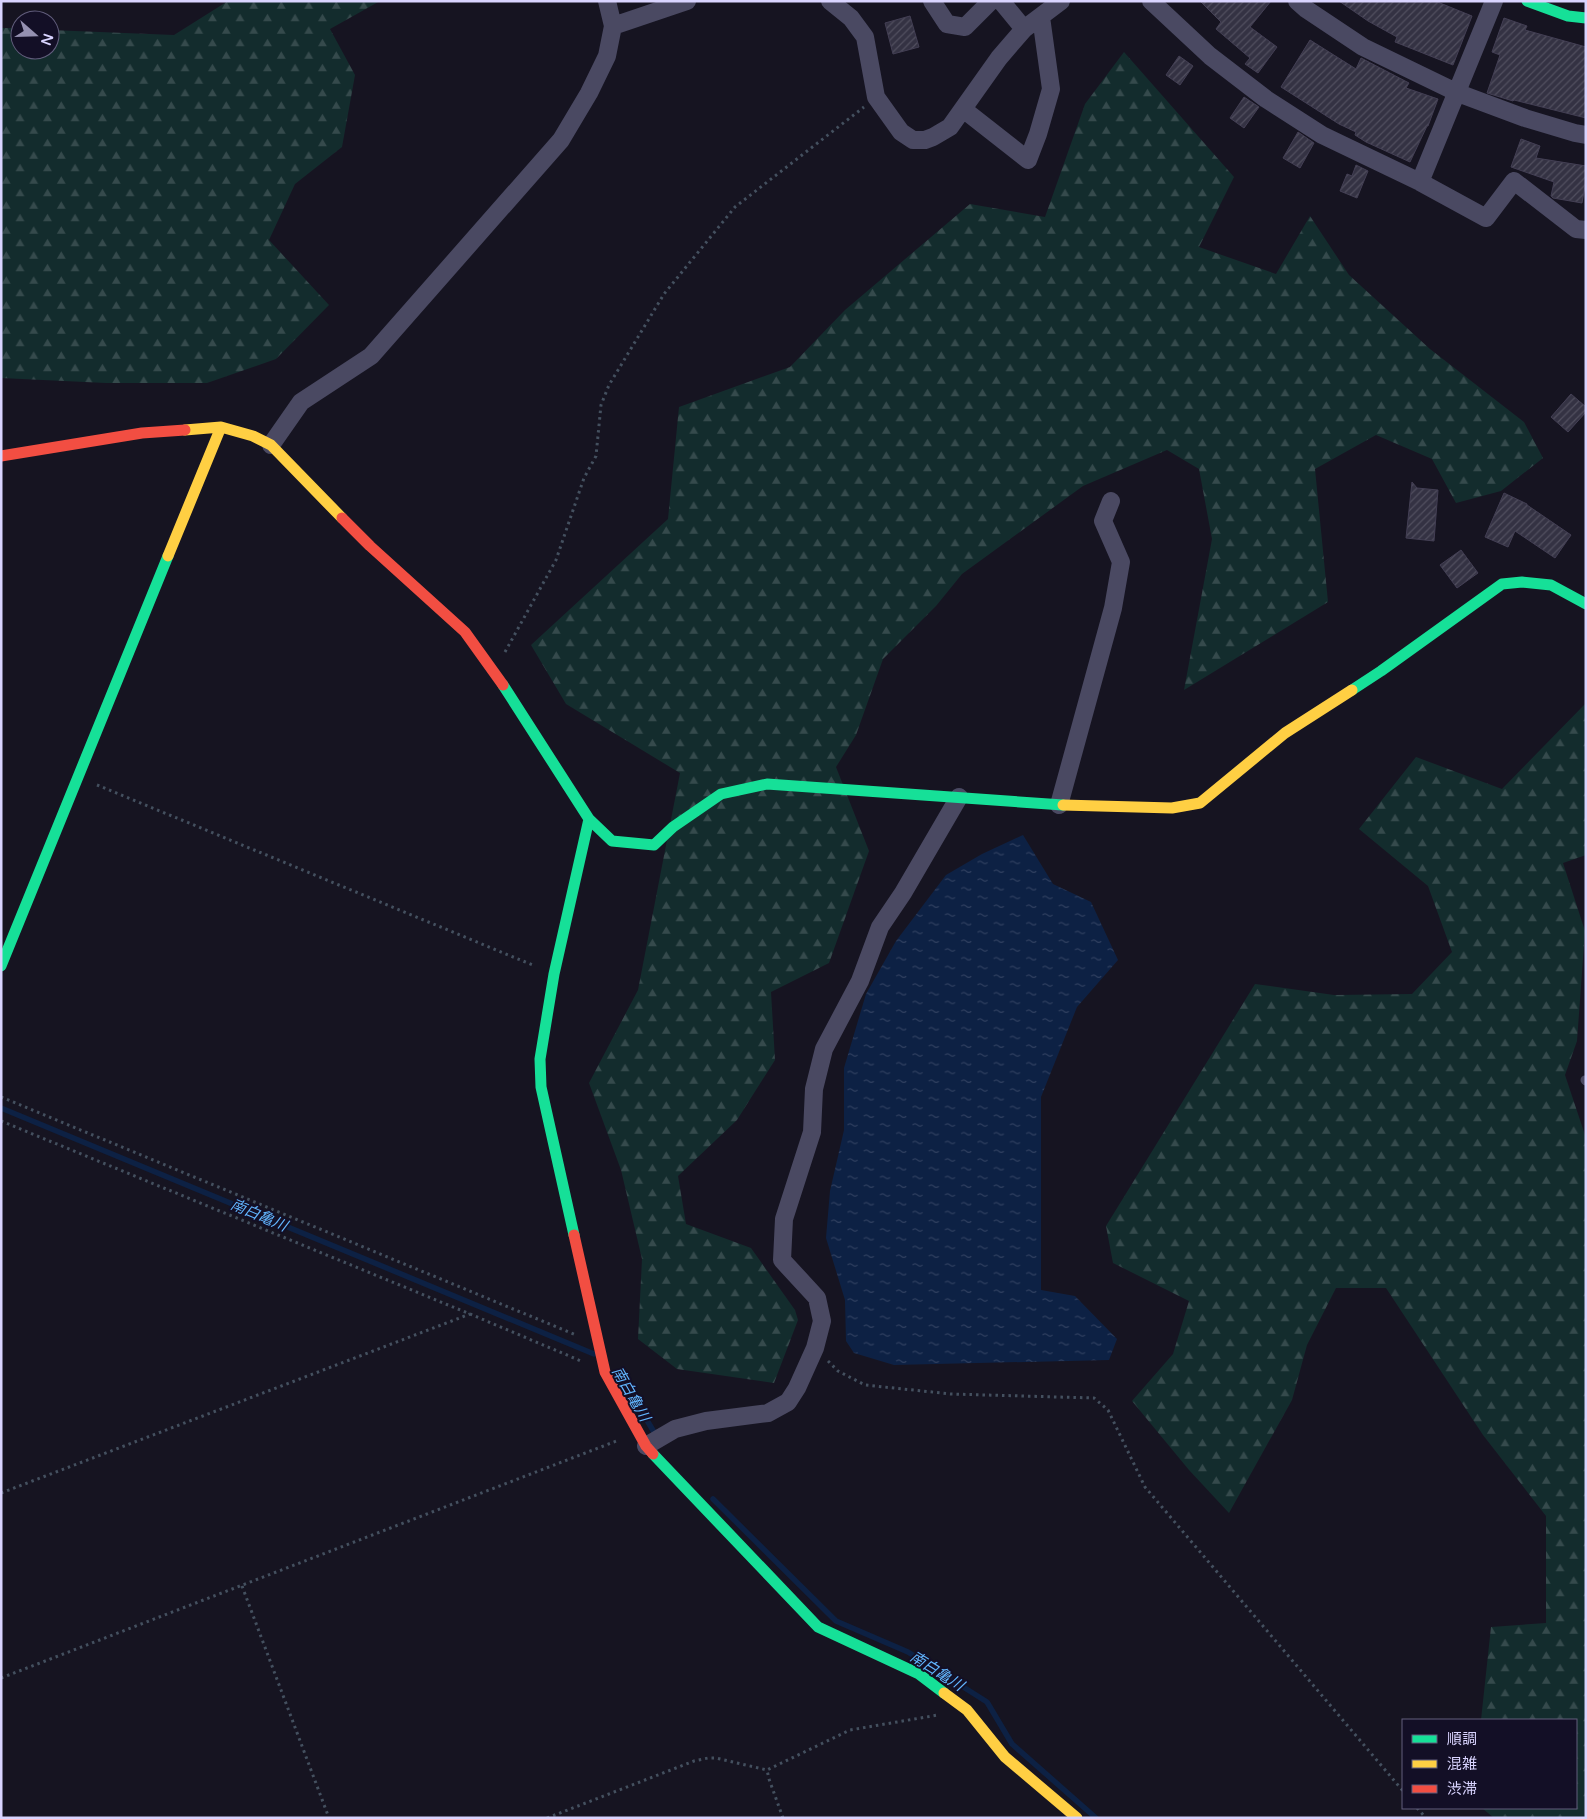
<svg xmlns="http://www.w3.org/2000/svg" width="1587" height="1819" font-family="'Varela Round','Noto Sans JP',sans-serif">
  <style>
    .forest { fill: url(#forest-firs) }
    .water { fill: url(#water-ripples) }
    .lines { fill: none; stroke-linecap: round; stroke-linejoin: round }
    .stream { stroke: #0d2144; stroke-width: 5.5 }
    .building { fill: url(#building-hatch); stroke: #433f54 }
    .path { stroke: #44505f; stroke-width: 3; stroke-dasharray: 2.5 4; stroke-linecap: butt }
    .lane { stroke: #4a4962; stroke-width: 9 }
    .street { stroke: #4a4962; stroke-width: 18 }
    .fast { stroke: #16e098; stroke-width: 11 }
    .slow { stroke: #ffcf43; stroke-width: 11 }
    .jam { stroke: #f24e42; stroke-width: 11 }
    .labels { text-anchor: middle; stroke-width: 4; stroke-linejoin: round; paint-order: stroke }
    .water-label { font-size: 15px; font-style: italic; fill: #62b6ff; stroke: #130f26 }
  </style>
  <defs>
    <pattern id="forest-firs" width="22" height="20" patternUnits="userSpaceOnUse" patternTransform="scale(1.25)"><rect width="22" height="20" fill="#132c2d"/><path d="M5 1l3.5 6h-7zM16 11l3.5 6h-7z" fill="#354a4c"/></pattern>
    <pattern id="water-ripples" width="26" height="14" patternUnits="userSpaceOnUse" patternTransform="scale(1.25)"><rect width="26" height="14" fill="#0d2144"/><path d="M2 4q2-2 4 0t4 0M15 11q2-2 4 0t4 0" fill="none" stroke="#304060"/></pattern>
    <pattern id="building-hatch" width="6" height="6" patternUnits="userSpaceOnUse" patternTransform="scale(1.25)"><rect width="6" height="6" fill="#343243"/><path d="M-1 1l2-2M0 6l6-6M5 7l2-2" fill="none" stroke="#514f5f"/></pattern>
  </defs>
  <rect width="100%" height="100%" fill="#161421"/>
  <!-- forest -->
  <path class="forest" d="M228 1H380L330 29 355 75 342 147 295 184 269 240 329 305 276 359 207 383H106L1 378V28H20V50H50V30L174 35Z
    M1124 52 1234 177 1199 247 1276 274 1310 216 1349 275 1430 349 1524 422 1543 458 1501 491 1456 503 1432 459 1376 435 1315 469 1328 602 1184 690 1212 539 1199 469 1167 450 1083 486 962 574 936 606 883 659 856 735 836 767 869 851 829 963 771 992 775 1060 737 1120 678 1176 686 1224 751 1248 795 1310 798 1320 774 1383 677 1369 638 1339 642 1259 621 1170 589 1083 638 990 680 773 566 704 531 645 668 519 679 407 790 367 845 310 970 204 1045 217 1085 104Z
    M1586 703V855L1563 863 1585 931 1577 1041 1565 1075 1586 1138V1818H1494L1482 1808H1576V1720H1481L1491 1627 1546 1623V1516L1483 1435 1386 1288H1336L1307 1345 1292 1400 1229 1513 1189 1470 1132 1401 1173 1354 1189 1301 1113 1263 1106 1226 1255 984 1334 995 1412 994 1452 952 1428 886 1359 829 1416 757 1502 789Z"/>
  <!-- water -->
  <path class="water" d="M1023 835 1053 884 1091 902 1118 960 1077 1007 1041 1097V1290L1075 1296 1117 1339 1109 1360 894 1365 854 1353 846 1341 845 1300 826 1238 830 1191 844 1130V1068L866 994 896 941 946 875 982 854Z"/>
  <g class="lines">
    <!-- stream -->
    <path class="stream" d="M1 1108 594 1354
      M627 1387 657 1437
      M713 1499 836 1621 908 1652 987 1702 1012 1744 1096 1818"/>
  </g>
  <!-- building -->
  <path class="building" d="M1200 1H1271L1250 27 1277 47 1258 73 1245 64 1250 58 1216 29 1221 22Z
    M1339 1H1435L1472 16 1453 65 1395 42 1397 37 1368 21Z
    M910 16 919 47 893 54 885 23Z
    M1504 18 1527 26 1525 30 1586 47V118L1514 100 1513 101 1487 93 1500 55 1492 52Z
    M1310 40 1356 69 1361 58 1409 83 1406 88 1438 99 1428 126H1427L1410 162 1366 142 1355 135 1356 132 1339 124 1281 87Z
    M1179 56 1193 66 1180 85 1166 75Z
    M1244 97 1259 107 1244 128 1230 118Z
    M1298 132 1314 143 1300 168 1283 158Z
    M1521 139 1540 146 1536 158 1586 166V180L1582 203 1553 198 1551 196 1554 182 1511 167Z
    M1356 165 1368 171 1357 198 1340 191 1347 174 1352 176Z
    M1571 394 1586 407V412L1568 432 1551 417Z
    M1412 482 1417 488 1438 490 1434 541 1406 538Z
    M1504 493 1527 504V505L1571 535 1555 558 1515 531 1508 547 1485 537Z
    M1461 550 1478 573 1457 588 1440 565Z"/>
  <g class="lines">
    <!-- path -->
    <path class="path" d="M505 652 556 560 584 478 596 456 601 405 609 385 664 294 735 207 864 107
      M97 785 535 966
      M1 1097 576 1335
      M1 1121 470 1314 581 1361
      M828 1361 838 1371 865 1385 951 1394 1094 1398 1108 1410 1145 1487 1403 1791
      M1 1493 470 1314
      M242 1586 329 1818
      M1 1678 619 1440
      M1417 1808 1426 1818
      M547 1818 694 1761 708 1758H716L767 1770
      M783 1818 769 1779 767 1770 850 1730 938 1715"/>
    <!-- lane -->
    <path class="lane" d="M1585 1080 1586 1081"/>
    <!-- street -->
    <path class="street" d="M830 1 851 18 865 37 876 97 901 132 913 140H925L933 137 950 127 999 58 1024 29
      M932 1 947 24 965 27 991 1
      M1001 1 1024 29 1061 1
      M1151 1 1210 56 1266 99 1322 135 1420 182 1486 218 1514 181 1576 229 1586 230
      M1297 1 1306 9 1363 47 1458 93 1525 118 1575 133 1586 135
      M613 26 687 1
      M963 109 1028 160 1038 134 1051 89 1041 17
      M1420 182 1494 1
      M271 445 301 402 371 356 561 140 589 93 607 56 613 26 607 1
      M1059 805 1113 608 1121 562 1103 521 1111 501
      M646 1446 675 1429 706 1421 768 1413 788 1402 797 1388 815 1348 822 1321 817 1298 782 1260 784 1219 812 1132 814 1089 824 1049 860 981 880 927 903 893 959 797"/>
    <!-- fast -->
    <path class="fast" d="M1527 1 1568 16 1586 18
      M503 685 589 819 612 841 654 845 673 827 721 794 767 784 1063 805
      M1352 690 1381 671 1502 584 1522 582 1551 585 1586 604
      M1 966 168 556
      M574 1235 541 1087 540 1059 554 974 589 819
      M653 1454 818 1627 919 1674 944 1693"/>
    <!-- slow -->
    <path class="slow" d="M185 430 221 427 253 436 271 445 342 518
      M168 556 221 427
      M1063 805 1172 808 1200 803 1285 733 1352 690
      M944 1693 967 1710 1005 1757 1077 1818"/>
    <!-- jam -->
    <path class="jam" d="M1 456 142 433 185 430
      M342 518 370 546 465 632 503 685
      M574 1235 605 1372 646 1446 653 1454"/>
  </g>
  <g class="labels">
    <!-- water labels -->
    <g class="water-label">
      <text transform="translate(259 1215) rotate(23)" y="5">南白亀川</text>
      <text transform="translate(631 1394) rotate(60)" y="5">南白亀川</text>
      <text transform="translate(937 1671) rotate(32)" y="5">南白亀川</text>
    </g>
  </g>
  <!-- border -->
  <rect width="1587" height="1819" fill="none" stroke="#d9d4ff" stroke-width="5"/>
  <!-- legend -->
  <rect x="1402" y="1719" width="175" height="90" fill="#130f26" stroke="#625e7d"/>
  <rect x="1412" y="1735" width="25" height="8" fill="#16e098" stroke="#625e7d"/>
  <text x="1447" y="1744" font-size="15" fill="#d9d4ff">順調</text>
  <rect x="1412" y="1760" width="25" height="8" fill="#ffcf43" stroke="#625e7d"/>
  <text x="1447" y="1769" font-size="15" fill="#d9d4ff">混雑</text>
  <rect x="1412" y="1785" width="25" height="8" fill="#f24e42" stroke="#625e7d"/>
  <text x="1447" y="1794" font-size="15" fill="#d9d4ff">渋滞</text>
  <!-- north arrow -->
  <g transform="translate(35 35) rotate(110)"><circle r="24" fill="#130f26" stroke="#625e7d"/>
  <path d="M0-4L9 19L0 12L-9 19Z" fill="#9591b1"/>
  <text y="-8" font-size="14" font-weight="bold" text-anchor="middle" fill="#d9d4ff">N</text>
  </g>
</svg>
